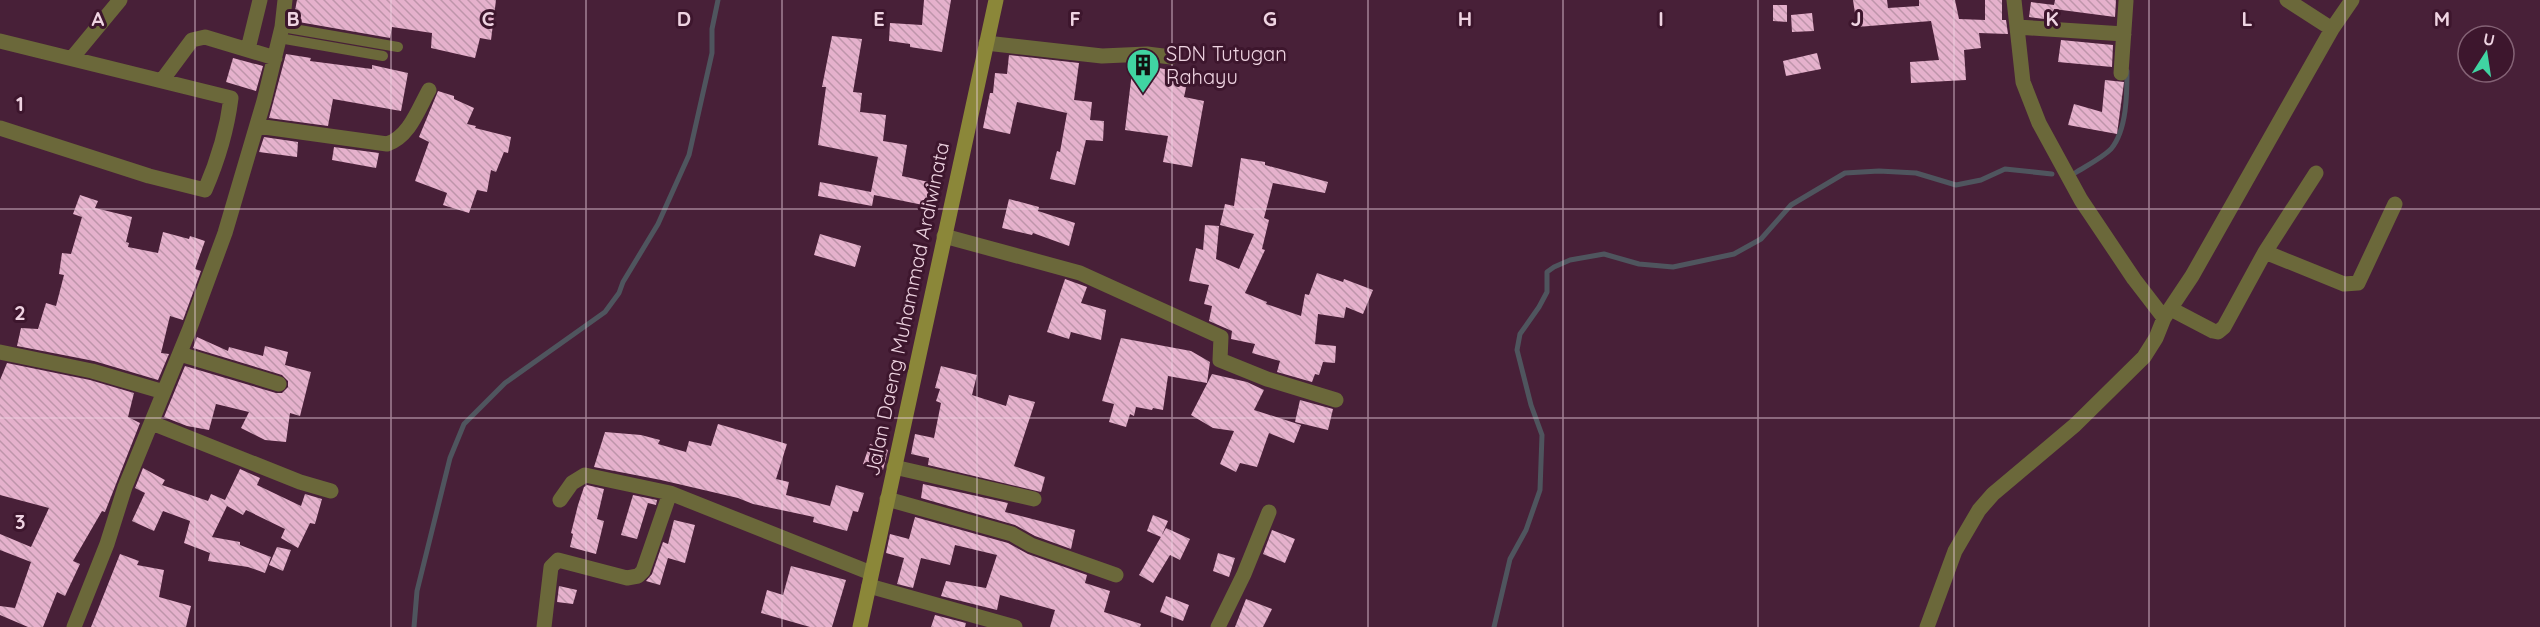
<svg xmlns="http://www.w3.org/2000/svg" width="2540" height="627" font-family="Quicksand,sans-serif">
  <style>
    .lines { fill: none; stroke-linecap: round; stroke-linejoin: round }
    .stream { stroke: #4f555e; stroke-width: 5 }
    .building { fill: url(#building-back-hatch) }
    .service { stroke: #6b683a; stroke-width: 10 }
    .minor { stroke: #6b683a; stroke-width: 15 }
    .secondary { stroke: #8b8739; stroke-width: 15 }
    .grid { fill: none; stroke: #efd4e2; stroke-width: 1.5; stroke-opacity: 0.55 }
    .labels { text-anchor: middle; stroke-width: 6; stroke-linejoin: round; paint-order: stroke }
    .poi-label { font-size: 20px; fill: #efd4e2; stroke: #3d162d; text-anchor: start }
    .street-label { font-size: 20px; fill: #efd4e2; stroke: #3d162d }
    .grid-label { font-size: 20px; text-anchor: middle; font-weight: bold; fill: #efd4e2; stroke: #3d162d; stroke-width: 6; stroke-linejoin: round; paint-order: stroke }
  </style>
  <defs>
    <pattern id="building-back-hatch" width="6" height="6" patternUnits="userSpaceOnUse" patternTransform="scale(1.5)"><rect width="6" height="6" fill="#e5b1cc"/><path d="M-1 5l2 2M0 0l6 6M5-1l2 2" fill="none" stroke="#be95aa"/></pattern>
  </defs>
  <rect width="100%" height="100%" fill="#482038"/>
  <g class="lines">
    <!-- stream -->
    <path class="stream" d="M2075 173C2086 166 2102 158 2111 149 2127 130 2127 93 2127 71
      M414 627 417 591 450 458 464 424 505 383 605 312 619 293 623 282 658 224 689 155 712 53V29L718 0
      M1494 627 1510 559 1526 530 1540 490 1542 435 1531 405 1517 350 1520 334 1539 307 1547 292V272L1554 267 1570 260 1604 254 1639 264 1673 267 1734 254 1761 239 1791 205 1845 173 1879 171 1916 173 1956 185 1981 180 2005 169 2052 174"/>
  </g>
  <!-- building -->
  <path class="building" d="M297 0H496L491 40 480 38 475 58 431 48 432 33 392 27 390 38 293 21Z
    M924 0H951L942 52 910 47V44L889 41 890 23 922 25Z
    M1853 0H1887L1888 8 1919 6V0H1955L1959 19 1985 20V0H2002V20H2006L2008 34 1979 33 1981 48 1964 50 1966 80 1911 83 1910 62 1939 60 1931 21 1857 27Z
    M2055 0H2116L2115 17 2054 9 2053 20 2029 17 2031 2 2054 5Z
    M1773 5H1787V22L1773 21Z
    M1812 13 1814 31 1792 32 1791 15Z
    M832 36 862 39 853 92 862 93 860 112 886 115 883 141 907 145 902 176 933 183 928 206 874 195 872 206 818 196 820 182 871 192 878 157 818 145 826 87H822Z
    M2061 40 2113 45 2112 67 2058 62Z
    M1817 53 1821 69 1786 76 1783 61Z
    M286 54 311 58 310 61 372 69V65L408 73 401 111 333 99 328 126 269 118Z
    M1009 55 1079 63 1074 100 1092 102 1090 120 1104 121 1103 141 1086 140 1075 185 1050 179 1057 151 1060 152 1067 113 1017 102 1010 134 983 128 990 93H993L995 73 1007 74Z
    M233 58 263 66 256 91 226 82Z
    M1133 64 1160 65 1159 68 1189 74 1184 97 1204 101 1192 167 1163 162 1168 136 1125 130Z
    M2105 80 2124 82 2117 134 2068 125 2074 104 2102 112Z
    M438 91 454 96V99L474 108 467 124 476 126 475 128 511 137 508 153 504 152 496 172 491 170 487 192 477 190 469 213 443 205 447 193 415 181 429 142 419 137Z
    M264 137 298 142 297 157 259 152Z
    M334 147 379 153 376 168 332 160Z
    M1241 158 1265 162V165L1328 182 1325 193 1273 183 1264 218 1269 220 1262 249 1265 250 1245 293 1267 302 1266 304 1301 316 1305 294 1309 295 1317 273 1343 282 1344 279 1373 290 1363 314 1346 307 1344 318 1318 314 1315 344 1336 346 1335 363 1323 362 1319 375 1315 374 1312 382 1277 372 1280 361 1252 353 1255 344 1231 339 1232 331 1209 321 1212 306 1204 304 1209 285 1189 281 1196 248 1203 250 1205 225 1219 226 1216 259 1239 269 1254 234 1220 225 1225 204 1234 206Z
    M80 195 98 201 95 208 132 217 126 242 129 243 128 247 158 253 163 232 189 239 190 236 205 241 195 269 201 271 183 320 170 316 161 353 169 354 158 380 94 361 17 346 21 328 38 329 46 303 56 306 64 275 59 274 62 253 71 254 82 217 73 214Z
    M1009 199 1039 207 1038 211 1075 223 1069 246 1033 233 1032 235 1002 228Z
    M820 234 861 246 855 267 814 255Z
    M1065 279 1087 287 1081 303 1106 310 1101 340 1071 332 1069 339 1047 332Z
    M197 337 228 351 229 347 263 356 265 346 288 352 285 365 311 372 300 416 290 413 286 442 265 440 241 428 249 412 216 404 209 430 187 426 164 417 185 366 276 393H282L288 387V381L282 375 193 348Z
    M1121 338 1191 351 1210 362 1207 383 1168 376 1163 410 1153 408 1152 410 1136 407 1134 416 1130 414 1126 427 1109 422 1114 404 1102 401Z
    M7 363 90 380 134 393 128 417 140 423 105 512 102 511 73 561 80 564 65 596 57 592 43 627H28L0 615V606L15 608 31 562 0 550V534L31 547 49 508 0 495V380Z
    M941 366 977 375 972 395 1006 406 1009 395 1035 402 1014 466 1045 477 1041 492 928 465 929 458 911 454 915 434 934 438 941 403 936 401 940 389 935 388Z
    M1212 374 1247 382 1264 390 1254 410 1301 425 1294 443 1269 433 1257 467 1240 463 1236 472 1220 464 1234 431 1213 428 1191 415Z
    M1300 400 1333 409 1328 430 1295 422Z
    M718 424 787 444 776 479 789 482 786 495 830 506 836 485 864 493 858 512 853 511 847 531 813 522 814 517 753 504 738 498 661 480 594 467 605 432 641 435 660 440 658 444 686 452 689 441 711 446Z
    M870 444 888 450 883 470 863 464Z
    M143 468 165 480 162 485 208 501 211 494 225 500 240 469 260 478 257 485 301 506 305 494 322 499 315 524 310 523 298 548 281 538 285 529 246 510 243 515 227 506 212 537 240 542V545L271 557 265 573 248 567 208 561 210 553 184 543 190 521 163 511 154 531 132 521 145 493 135 488Z
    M923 484 1008 503 1005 512 1075 530 1071 549 1035 536 1015 525 921 498Z
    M587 485 604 489 597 519 604 521 596 554 570 547 573 534 571 533 578 505 584 487Z
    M633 495 657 500 656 505 648 503 637 539 621 535Z
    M1153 515 1168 521 1161 537 1147 531Z
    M915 517 1008 543 1028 554 1087 575 1085 583 1110 591 1104 612 1141 624 1140 627H1050L1055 610 1000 595 997 610 941 596 946 581 986 588 997 555 955 545 950 565 921 558 913 588 897 584 904 558 886 553 890 534 909 539Z
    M674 520 695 525 685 563 668 558 660 585 646 581 652 574 663 542 668 544Z
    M1166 528 1190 539 1180 560 1170 555 1153 583 1139 575Z
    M1272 530 1295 539 1285 563 1263 554Z
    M277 547 291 550 283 571 269 565Z
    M1218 553 1235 558 1229 577 1213 571Z
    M120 554 139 561 137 565 164 570 159 597 191 606 186 627H91Z
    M791 566 846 580 832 627H810L761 613 767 590 783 595Z
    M559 586 577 590 573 604 557 602Z
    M1166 596 1189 605 1183 621 1160 612Z
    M1246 599 1272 609 1263 627H1235Z
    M935 615 966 623 965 627H931Z"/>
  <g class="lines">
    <!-- service -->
    <path class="service" d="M282 27 398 47
      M279 38 383 56"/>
    <!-- minor -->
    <path class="minor" d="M2014 0 2023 82 2039 123 2081 200 2134 279 2164 318
      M2287 0 2332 29
      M2017 27 2124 34
      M0 41 231 98C227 130 218 160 205 190L149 176 0 128
      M986 43 1102 56 1147 54 1171 57
      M248 49 260 0
      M72 58 120 0
      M2121 73 2126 1
      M163 79 192 40 205 37 275 58
      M257 126 387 144C409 137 418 110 429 90
      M944 236 1080 273 1221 337 1220 360 1267 379 1336 400
      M2265 252 2344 284 2358 283 2395 204
      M2171 309 2213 331 2218 332 2224 327 2265 252 2316 173
      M0 352 92 371 164 392
      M180 354 279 384
      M152 423 300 482 331 491
      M894 467 1034 499
      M887 499 1012 534 1031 545 1116 575
      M560 500 572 483 585 475 670 493 871 573
      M869 586 1015 627
      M74 627 107 544 125 487 190 328 225 233 264 101 282 27 285 0
      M544 627 551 567 558 560 627 578 638 576 643 571 670 493
      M1218 627 1244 574 1269 512
      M1927 627 1955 551 1979 510 1993 494 2075 425 2144 357 2156 338 2164 318 2192 276 2332 29 2352 0"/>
    <!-- secondary -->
    <path class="secondary" d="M860 627 996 0"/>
  </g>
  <!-- grid -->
  <path class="grid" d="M195 0V627M391 0V627M586 0V627M782 0V627M977 0V627M1172 0V627M1368 0V627M1563 0V627M1758 0V627M1954 0V627M2149 0V627M2345 0V627M0 209H2540M0 418H2540"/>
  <!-- icons -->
  <defs>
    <g id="building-pin" transform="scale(1.725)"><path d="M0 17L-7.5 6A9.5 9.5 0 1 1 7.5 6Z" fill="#40d4a2" stroke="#3d162d"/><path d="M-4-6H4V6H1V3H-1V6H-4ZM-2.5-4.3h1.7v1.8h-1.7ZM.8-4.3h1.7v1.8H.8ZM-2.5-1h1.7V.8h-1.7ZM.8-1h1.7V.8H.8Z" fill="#111"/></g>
  </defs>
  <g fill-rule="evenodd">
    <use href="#building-pin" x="1143" y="65"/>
  </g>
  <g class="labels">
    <!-- poi labels -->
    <g class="poi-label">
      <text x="1166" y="61">SDN Tutugan<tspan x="1166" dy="23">Rahayu</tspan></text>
    </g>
    <!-- street labels -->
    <g class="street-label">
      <text transform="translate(907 309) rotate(-78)" y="7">Jalan Daeng Muhammad Ardiwinata</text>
    </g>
  </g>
  <g class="grid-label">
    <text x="98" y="26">A</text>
    <text x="293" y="26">B</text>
    <text x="488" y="26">C</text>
    <text x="684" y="26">D</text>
    <text x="879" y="26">E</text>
    <text x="1075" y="26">F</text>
    <text x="1270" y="26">G</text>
    <text x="1465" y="26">H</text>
    <text x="1661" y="26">I</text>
    <text x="1856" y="26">J</text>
    <text x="2052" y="26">K</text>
    <text x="2247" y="26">L</text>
    <text x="2442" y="26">M</text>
    <text x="20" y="111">1</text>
    <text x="20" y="320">2</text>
    <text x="20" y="529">3</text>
  </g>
  <!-- north arrow -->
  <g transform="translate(2486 54) rotate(12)"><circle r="28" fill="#3d162d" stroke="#846275" stroke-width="1.5"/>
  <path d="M0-4.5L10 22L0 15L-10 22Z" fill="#40d4a2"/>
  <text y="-9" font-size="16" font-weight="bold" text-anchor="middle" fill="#efd4e2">U</text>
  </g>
</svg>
